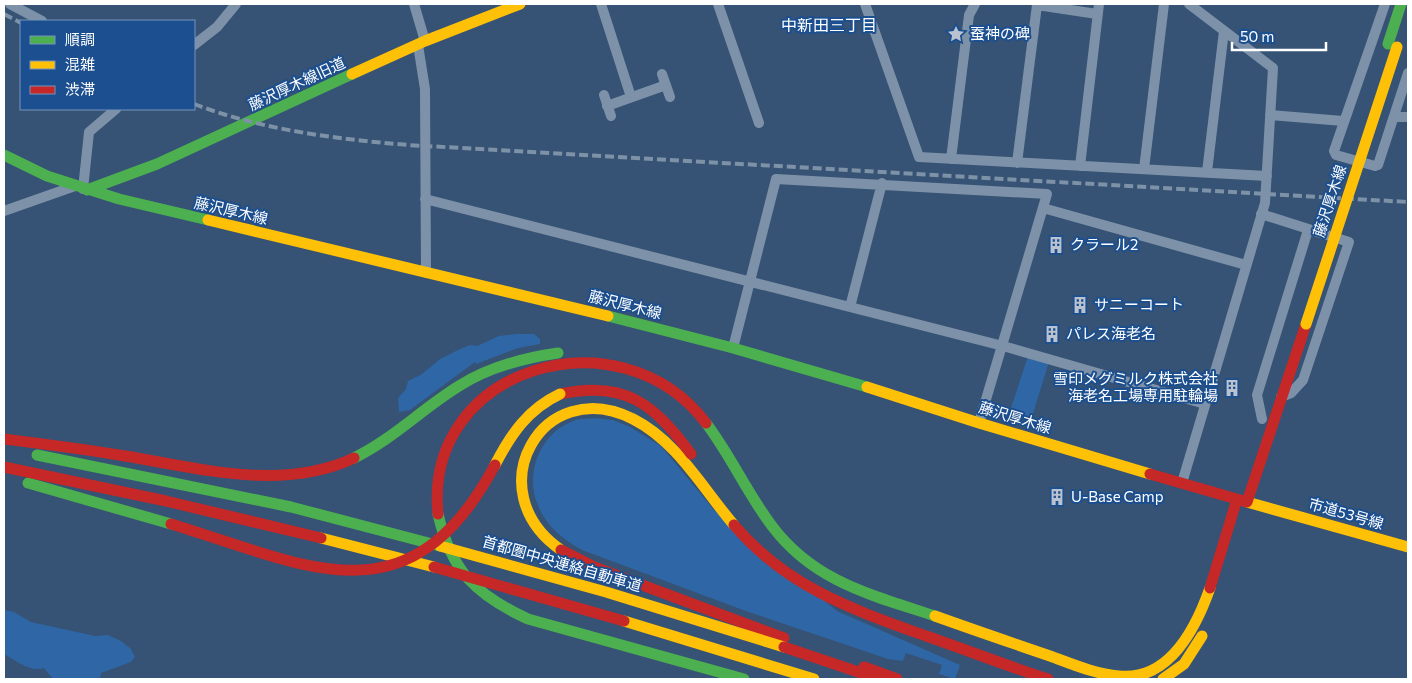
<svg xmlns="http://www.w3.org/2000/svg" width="1412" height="683" font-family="Commissioner,'Noto Sans JP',sans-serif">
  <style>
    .green { fill: #2f66a5 }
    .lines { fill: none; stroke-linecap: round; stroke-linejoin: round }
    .street { stroke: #7d92a8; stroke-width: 10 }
    .fast { stroke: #4caf50; stroke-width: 11 }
    .slow { stroke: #ffc107; stroke-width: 11 }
    .jam { stroke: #c62828; stroke-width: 11 }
    .rail { stroke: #7e92a7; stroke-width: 4; stroke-dasharray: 9 4; stroke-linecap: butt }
    .slow-bridge { stroke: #ffc107; stroke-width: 11 }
    .jam-bridge { stroke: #c62828; stroke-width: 11 }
    .labels { text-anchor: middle; stroke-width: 4; stroke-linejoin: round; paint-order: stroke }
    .poi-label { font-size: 15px; fill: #fff; stroke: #1b4f8f; text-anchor: start }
    .street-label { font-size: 15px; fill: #fff; stroke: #1b4f8f }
    .neighbourhood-label { font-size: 16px; fill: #fff; stroke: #1b4f8f }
  </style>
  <rect width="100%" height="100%" fill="#365274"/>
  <!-- green -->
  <path class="green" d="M517 334H534L540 339V344L518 348 476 364 475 362 410 410 399 412 398 398 406 389 408 381 422 374 440 359 460 349 470 345 477 346 499 336Z
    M1028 356 1049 362 1031 420 1009 414Z
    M595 418 613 420 630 427 661 446 714 510 837 611 960 665 955 679 939 674 942 665 906 653 903 661 888 659 743 610 582 550C564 540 548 528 539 508 523 475 540 431 576 420 581 418 589 419 595 418Z
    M4 610 14 612 31 622 95 636 108 635 121 641 131 649 135 657 131 662 101 673 100 679H53L44 668C31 673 15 660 4 654Z"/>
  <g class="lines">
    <!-- street -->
    <path class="street" d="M10 4 42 21
      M414 4 425 41
      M601 4 631 97
      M718 4 759 123
      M865 4 919 157 1267 176
      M1385 4 1334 151 1336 155 1375 166 1378 165 1408 73
      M194 45 217 27 236 4
      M418 45 425 89 426 273
      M662 74 670 97
      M604 95 611 116
      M607 106 666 85
      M1270 115 1343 121
      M1394 117H1408
      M951 159 969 15 975 4
      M1017 163 1037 5 1097 14
      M1080 166 1099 4
      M1144 169 1164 4
      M1207 172 1224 31
      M83 189 89 132 116 109
      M425 199 1003 346 1205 404
      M1043 208 1246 265
      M4 211 75 186
      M1261 214 1349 242 1303 380 1291 393 1281 397
      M850 307 882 183
      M733 348 776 179 1047 194 979 423
      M1262 419 1257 395 1308 230
      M1182 483 1265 203 1273 68 1189 4"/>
    <!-- fast -->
    <path class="fast" d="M1388 44 1401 4
      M4 155 47 176 119 199 208 220
      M87 190 157 164 352 74
      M608 316 733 348 867 387
      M706 423C731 456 747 493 772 526 814 582 872 595 935 616
      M37 455 291 507 440 546
      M354 458C393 439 423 408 459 386 489 367 523 358 558 353
      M28 483 171 524
      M438 514C451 571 476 595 528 619L744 679"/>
    <!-- slow -->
    <path class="slow" d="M352 74 425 41 520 4
      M208 220 608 316
      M867 387 979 423 1150 474
      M1247 502 1408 547
      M321 538 434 567
      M561 550C476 491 542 373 633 419 677 441 703 489 734 525
      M935 616C974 630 1012 643 1050 656 1072 664 1095 674 1119 676 1169 681 1196 628 1210 588
      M1163 679 1184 664 1202 636"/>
    <!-- jam -->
    <path class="jam" d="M560 394C625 380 654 404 691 454
      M4 439C44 444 85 449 125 456 199 468 282 492 354 458
      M4 467 166 501 321 538
      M1150 474 1247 502 1306 324
      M438 514C423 367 620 309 706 423
      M734 525C787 587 851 609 926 636 967 650 1007 666 1048 679
      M561 550 594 567 784 638
      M1210 588 1237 499
      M864 667 897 679"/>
    <!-- rail -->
    <path class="rail" d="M4 14 21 23
      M194 104C262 130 336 139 408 145L1408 202"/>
    <!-- slow-bridge -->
    <path class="slow-bridge" d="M1306 324 1397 47
      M495 465C511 434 528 409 560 394
      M440 546 606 592 784 647
      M624 621 814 679"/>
    <!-- jam-bridge -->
    <path class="jam-bridge" d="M171 524C309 566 409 625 495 465
      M434 567 624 621
      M784 647 879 679"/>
  </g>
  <!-- icons -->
  <defs>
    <g id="sight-bare" transform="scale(1.35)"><path d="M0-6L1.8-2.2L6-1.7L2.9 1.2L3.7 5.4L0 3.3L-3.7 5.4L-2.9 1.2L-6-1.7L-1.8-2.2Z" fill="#b9c2ce" stroke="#1b4f8f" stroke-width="2.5" paint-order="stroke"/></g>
    <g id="building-bare" transform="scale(1.35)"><path d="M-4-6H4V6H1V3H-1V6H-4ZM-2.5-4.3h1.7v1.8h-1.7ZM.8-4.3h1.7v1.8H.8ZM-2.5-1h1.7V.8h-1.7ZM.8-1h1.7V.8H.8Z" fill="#b9c2ce" stroke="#1b4f8f" stroke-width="2.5" paint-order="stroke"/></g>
  </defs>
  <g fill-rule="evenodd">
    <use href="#sight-bare" x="956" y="34"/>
    <use href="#building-bare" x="1056" y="245"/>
    <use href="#building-bare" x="1080" y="305"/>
    <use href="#building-bare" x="1052" y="334"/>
    <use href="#building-bare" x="1232" y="388"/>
    <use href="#building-bare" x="1057" y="497"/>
  </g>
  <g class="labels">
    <!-- poi labels -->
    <g class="poi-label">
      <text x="970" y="39">蚕神の碑</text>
      <text x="1070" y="250">クラール2</text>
      <text x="1094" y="310">サニーコート</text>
      <text x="1066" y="339">パレス海老名</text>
      <text x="1218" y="384" text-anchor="end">雪印メグミルク株式会社<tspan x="1218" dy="17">海老名工場専用駐輪場</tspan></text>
      <text x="1071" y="502">U-Base Camp</text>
    </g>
    <!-- street labels -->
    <g class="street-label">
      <text transform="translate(297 84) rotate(-25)" y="5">藤沢厚木線旧道</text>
      <text transform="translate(1330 201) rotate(-72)" y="5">藤沢厚木線</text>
      <text transform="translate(231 211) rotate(13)" y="5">藤沢厚木線</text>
      <text transform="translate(625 305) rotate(14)" y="5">藤沢厚木線</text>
      <text transform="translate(1015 418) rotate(17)" y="5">藤沢厚木線</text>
      <text transform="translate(1346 514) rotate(16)" y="5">市道53号線</text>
      <text transform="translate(562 564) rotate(16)" y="5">首都圏中央連絡自動車道</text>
    </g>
    <!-- neighbourhood labels -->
    <g class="neighbourhood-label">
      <text x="829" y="31">中新田三丁目</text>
    </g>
  </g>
  <!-- border -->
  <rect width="1412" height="683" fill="none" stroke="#ffffff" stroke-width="10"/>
  <!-- legend -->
  <rect x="20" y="20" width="175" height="90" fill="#1b4f8f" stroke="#7695bc"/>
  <rect x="30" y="36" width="25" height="8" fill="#4caf50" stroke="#7695bc"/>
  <text x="65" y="45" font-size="15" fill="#ffffff">順調</text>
  <rect x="30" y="61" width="25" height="8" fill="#ffc107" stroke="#7695bc"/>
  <text x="65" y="70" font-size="15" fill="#ffffff">混雑</text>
  <rect x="30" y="86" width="25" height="8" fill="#c62828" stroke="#7695bc"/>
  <text x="65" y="95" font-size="15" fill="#ffffff">渋滞</text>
  <!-- scale -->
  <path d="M1232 42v8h94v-8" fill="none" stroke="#ffffff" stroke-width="2.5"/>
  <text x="1240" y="42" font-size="15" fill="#ffffff" stroke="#1b4f8f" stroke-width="4" paint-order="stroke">50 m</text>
</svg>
